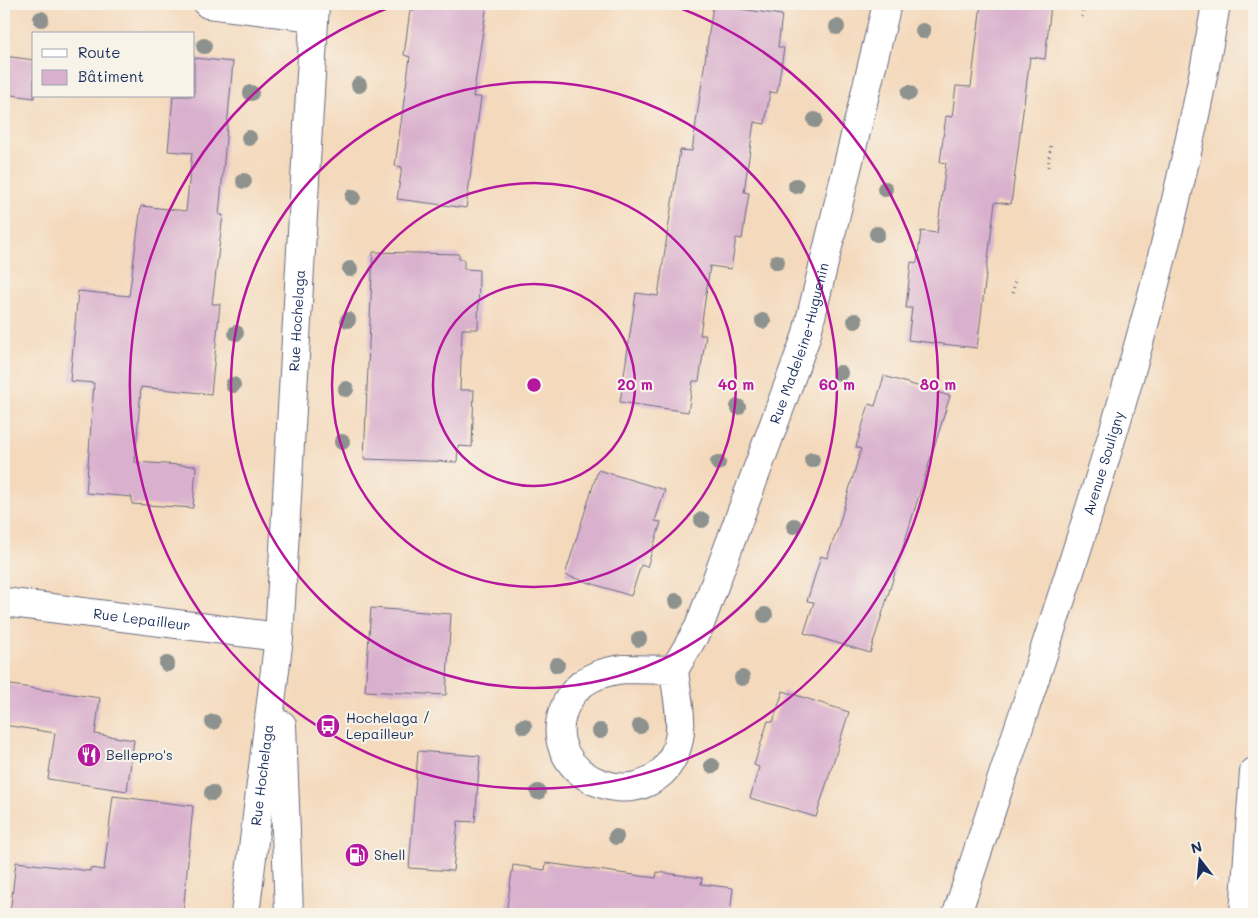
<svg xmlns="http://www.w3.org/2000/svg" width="1258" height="918" font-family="Mali,sans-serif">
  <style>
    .building { fill: #d9b0cd }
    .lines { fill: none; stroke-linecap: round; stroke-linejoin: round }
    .street-casing { stroke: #676a7f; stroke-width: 30 }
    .secondary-casing { stroke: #676a7f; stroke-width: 30 }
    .highway-casing { stroke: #676a7f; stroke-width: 30 }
    .path { stroke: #676a7f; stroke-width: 3; stroke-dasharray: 1 4; stroke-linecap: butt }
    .street { stroke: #fff; stroke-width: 28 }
    .secondary { stroke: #fff; stroke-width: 28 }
    .highway { stroke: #fff; stroke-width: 28 }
    .tree { fill: #8d928e }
    .ring { fill: none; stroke: #b5179e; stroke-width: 2.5 }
    .labels { text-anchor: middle; stroke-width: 4.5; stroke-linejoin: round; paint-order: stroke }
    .street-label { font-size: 14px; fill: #1b2f5e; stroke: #f7f3e8 }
    .poi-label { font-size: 14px; fill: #1b2f5e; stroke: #f7f3e8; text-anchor: start }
    .centre { fill: #b5179e; stroke: #f7f3e8; stroke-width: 2.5 }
    .ring-label { font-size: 15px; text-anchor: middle; font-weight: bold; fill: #b5179e; stroke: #f7f3e8; stroke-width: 4.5; stroke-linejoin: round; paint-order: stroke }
  </style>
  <rect width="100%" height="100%" fill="#f7f3e8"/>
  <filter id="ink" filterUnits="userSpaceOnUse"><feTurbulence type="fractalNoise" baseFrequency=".02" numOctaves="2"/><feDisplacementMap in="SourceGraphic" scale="10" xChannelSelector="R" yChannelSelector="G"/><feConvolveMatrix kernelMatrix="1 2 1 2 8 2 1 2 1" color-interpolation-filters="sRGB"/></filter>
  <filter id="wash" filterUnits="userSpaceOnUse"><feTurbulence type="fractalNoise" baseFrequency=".0096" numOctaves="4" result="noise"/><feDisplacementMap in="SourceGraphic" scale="20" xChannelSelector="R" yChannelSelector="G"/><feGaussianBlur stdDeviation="1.12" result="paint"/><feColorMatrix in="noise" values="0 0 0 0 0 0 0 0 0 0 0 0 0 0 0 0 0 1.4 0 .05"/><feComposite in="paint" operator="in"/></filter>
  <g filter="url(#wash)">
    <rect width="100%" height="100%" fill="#f4d9bc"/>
    <g id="blocks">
      <!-- building -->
      <path class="building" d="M417 4H487L473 97H481L466 208 397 199 402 167 395 166 410 57 404 55 410 10H416Z
        M981 4H1051L1045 59 1030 57 1011 204 995 202 977 348 908 340 912 308H906L911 262 917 263 921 231 937 233 946 163 940 162 946 116 952 117 956 86 971 87Z
        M713 5 782 15 778 47 784 48 777 93 770 92 765 124 754 122 744 192 749 193 742 239 736 238 731 269 710 266 700 335H706L699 381H693L688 412 620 402 636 293 658 296 680 150 692 151Z
        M4 56 34 60V98L4 94Z
        M194 58 233 62 219 215H223L212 304H220L211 394 141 387 135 462 196 466 193 508 132 504V497L86 493 94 383 70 381 78 291 129 296 141 206 186 211 192 153 168 151 173 96H194Z
        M373 252 459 254V259H464V269L479 270 478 329H462L460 390H474L472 447 458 446 457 462 364 459Z
        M884 376 950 396 870 653 804 633 814 602 807 601 821 556 827 558 838 528 861 449 856 447 869 404 875 406Z
        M598 470 665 490 655 521 661 522 647 567 641 565 631 596 565 575Z
        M371 608 451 614 446 695 365 691Z
        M4 684 100 698 95 734 134 740 127 791 48 779 55 733 4 725Z
        M783 691 849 712 816 817 750 798 759 767 754 765 768 721 773 722Z
        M418 751 480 756 475 822 458 821 453 871 409 868Z
        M113 796 193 806 183 914H10L16 862 90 871V868L104 870Z
        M546 863 656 878 657 872 702 878 701 884 733 888 730 914H506L513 865 545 870Z"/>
    </g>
  </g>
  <g filter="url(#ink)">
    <use href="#blocks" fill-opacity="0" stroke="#676a7f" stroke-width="1"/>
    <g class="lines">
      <!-- street casing -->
      <g class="street-casing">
        <g id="street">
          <path d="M208 4 314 17"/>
          <path id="s1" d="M4 602 279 637"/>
          <path d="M624 669 674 670C676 691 683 718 679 739 660 828 530 781 566 704 578 680 599 672 624 669Z"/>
          <path id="s2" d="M674 670 699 627 806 337 887 4"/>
        </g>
      </g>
      <!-- secondary casing -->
      <g class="secondary-casing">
        <g id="secondary">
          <path d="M282 725 289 914"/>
          <path id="s3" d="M245 914 279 637 315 4"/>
        </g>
      </g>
      <!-- highway casing -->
      <g class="highway-casing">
        <g id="highway">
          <path id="s4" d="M957 914C1055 614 1164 316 1216 4"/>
          <path d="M1244 914 1254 772"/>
        </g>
      </g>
      <!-- path -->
      <path class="path" d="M1082 17 1084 4
        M1048 167 1051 143
        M1013 293 1015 278"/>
      <!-- street -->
      <use href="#street" class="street"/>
      <!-- secondary -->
      <use href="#secondary" class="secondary"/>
      <!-- highway -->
      <use href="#highway" class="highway"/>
    </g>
    <!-- trees -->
    <g class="tree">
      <circle cx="41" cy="19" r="8"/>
      <circle cx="837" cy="27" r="8"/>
      <circle cx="923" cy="31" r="8"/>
      <circle cx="204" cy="46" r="8"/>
      <circle cx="359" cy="85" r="8"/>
      <circle cx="251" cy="93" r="8"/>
      <circle cx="909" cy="93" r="8"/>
      <circle cx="815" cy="120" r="8"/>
      <circle cx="249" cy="138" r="8"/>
      <circle cx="244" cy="181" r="8"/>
      <circle cx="796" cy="186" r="8"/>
      <circle cx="885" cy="189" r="8"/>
      <circle cx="353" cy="197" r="8"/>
      <circle cx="877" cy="234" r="8"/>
      <circle cx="777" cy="262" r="8"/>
      <circle cx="350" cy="269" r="8"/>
      <circle cx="348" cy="320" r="8"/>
      <circle cx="763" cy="321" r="8"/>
      <circle cx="855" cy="321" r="8"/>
      <circle cx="236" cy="333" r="8"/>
      <circle cx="840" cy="373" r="8"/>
      <circle cx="233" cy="385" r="8"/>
      <circle cx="346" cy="389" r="8"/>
      <circle cx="738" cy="407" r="8"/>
      <circle cx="342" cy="442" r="8"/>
      <circle cx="812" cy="460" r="8"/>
      <circle cx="718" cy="463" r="8"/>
      <circle cx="702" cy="520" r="8"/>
      <circle cx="794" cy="526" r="8"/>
      <circle cx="676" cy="601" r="8"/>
      <circle cx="765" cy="615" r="8"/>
      <circle cx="639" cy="639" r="8"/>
      <circle cx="167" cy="664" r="8"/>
      <circle cx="557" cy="665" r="8"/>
      <circle cx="742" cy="678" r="8"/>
      <circle cx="213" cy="722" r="8"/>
      <circle cx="524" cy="726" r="8"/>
      <circle cx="640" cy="726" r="8"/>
      <circle cx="600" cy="731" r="8"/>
      <circle cx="712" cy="766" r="8"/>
      <circle cx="538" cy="792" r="8"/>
      <circle cx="212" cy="793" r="8"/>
      <circle cx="616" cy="837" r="8"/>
    </g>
  </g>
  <!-- distance rings -->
  <g class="ring">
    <circle cx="534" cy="385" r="101"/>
    <circle cx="534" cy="385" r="202"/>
    <circle cx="534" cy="385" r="303"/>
    <path d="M669 4A404 404 0 1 1 399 4"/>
  </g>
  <!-- icons -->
  <defs>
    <g id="bus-disc" transform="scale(1.25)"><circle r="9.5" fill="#b5179e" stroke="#f7f3e8"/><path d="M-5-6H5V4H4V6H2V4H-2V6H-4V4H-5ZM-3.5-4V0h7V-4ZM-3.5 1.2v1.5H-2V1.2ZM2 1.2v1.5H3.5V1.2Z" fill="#fff"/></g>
    <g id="restaurant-disc" transform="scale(1.25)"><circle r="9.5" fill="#b5179e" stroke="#f7f3e8"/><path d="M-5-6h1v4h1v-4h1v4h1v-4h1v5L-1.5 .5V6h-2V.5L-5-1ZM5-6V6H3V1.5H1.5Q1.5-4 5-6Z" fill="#fff"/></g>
    <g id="fuel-disc" transform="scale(1.25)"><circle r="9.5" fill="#b5179e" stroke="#f7f3e8"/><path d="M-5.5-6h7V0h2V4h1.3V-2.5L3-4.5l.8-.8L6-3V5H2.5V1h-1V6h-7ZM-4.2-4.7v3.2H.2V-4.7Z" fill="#fff"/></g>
  </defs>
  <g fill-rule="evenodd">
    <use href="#bus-disc" x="328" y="726"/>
    <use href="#restaurant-disc" x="89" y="755"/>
    <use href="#fuel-disc" x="357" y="855"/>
  </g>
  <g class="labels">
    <!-- street labels -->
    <g class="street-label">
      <text dy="5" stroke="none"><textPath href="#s3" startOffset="596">Rue Hochelaga</textPath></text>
      <text dy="5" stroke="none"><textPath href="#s2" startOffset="351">Rue Madeleine-Huguenin</textPath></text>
      <text dy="5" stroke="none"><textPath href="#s4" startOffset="474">Avenue Souligny</textPath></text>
      <text dy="5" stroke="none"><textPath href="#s1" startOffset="139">Rue Lepailleur</textPath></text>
      <text dy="5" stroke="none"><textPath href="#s3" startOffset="140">Rue Hochelaga</textPath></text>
    </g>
    <!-- poi labels -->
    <g class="poi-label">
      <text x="346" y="723">Hochelaga /<tspan x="346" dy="16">Lepailleur</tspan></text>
      <text x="106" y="760">Bellepro's</text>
      <text x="374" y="860">Shell</text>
    </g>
  </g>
  <circle cx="534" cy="385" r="8" class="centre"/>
  <g class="ring-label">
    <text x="635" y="390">20 m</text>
    <text x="736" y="390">40 m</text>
    <text x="837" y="390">60 m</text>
    <text x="938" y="390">80 m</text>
  </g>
  <!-- margin -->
  <rect width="1258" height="918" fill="none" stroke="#f7f3e8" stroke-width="20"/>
  <!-- legend -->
  <rect x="32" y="32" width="162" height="65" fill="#f7f3e8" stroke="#9fa5b1"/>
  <rect x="42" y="49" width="25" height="8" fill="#ffffff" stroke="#9fa5b1"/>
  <text x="78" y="58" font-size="15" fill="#1b2f5e">Route</text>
  <rect x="42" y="70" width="25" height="15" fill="#d9b0cd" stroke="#9fa5b1"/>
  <text x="78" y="82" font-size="15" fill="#1b2f5e">Bâtiment</text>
  <!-- north arrow -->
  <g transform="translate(1200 860) rotate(344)" stroke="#f7f3e8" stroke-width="4" paint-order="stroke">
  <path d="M0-4L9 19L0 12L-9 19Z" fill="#1b2f5e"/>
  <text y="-8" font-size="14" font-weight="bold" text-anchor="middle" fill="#1b2f5e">N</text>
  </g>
</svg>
